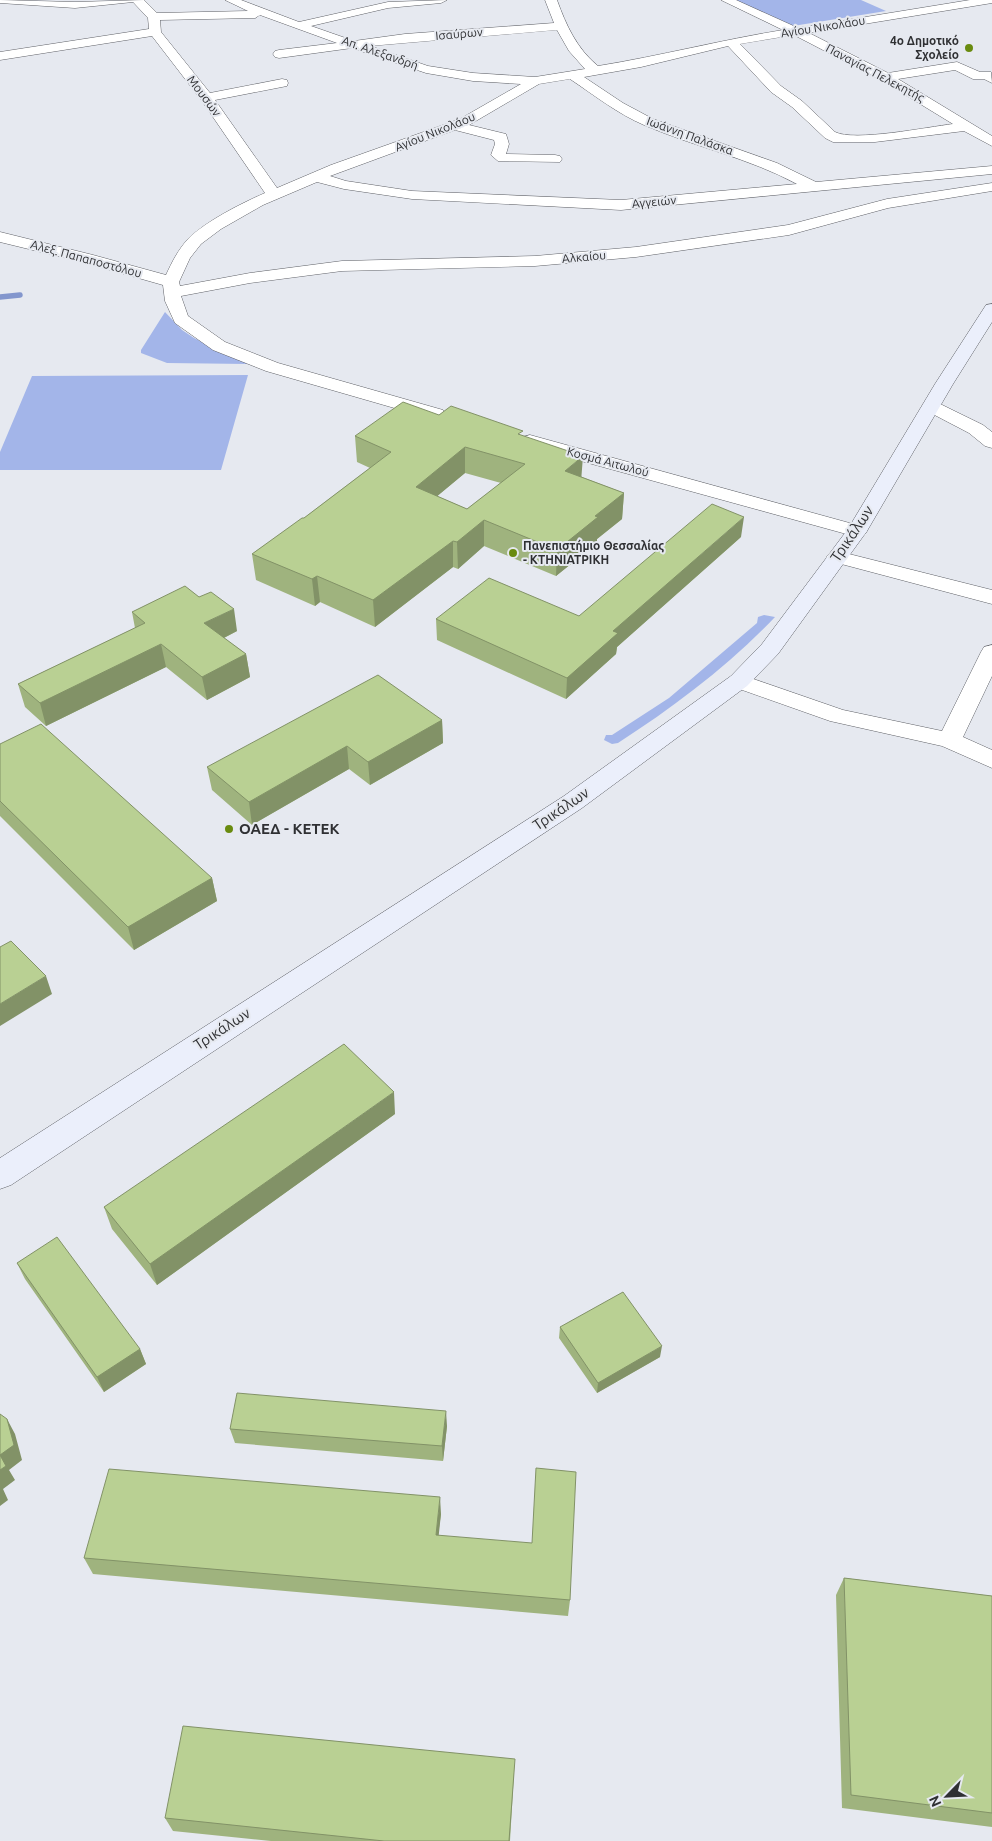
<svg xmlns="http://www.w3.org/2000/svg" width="992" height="1841" font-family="Ubuntu,sans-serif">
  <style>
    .green { fill: #a3b5e9 }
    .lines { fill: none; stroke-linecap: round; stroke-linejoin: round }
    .stream { stroke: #8396cd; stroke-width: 5.5 }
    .minor-casing { stroke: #5f6167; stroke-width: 1 }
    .secondary-casing { stroke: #5f6167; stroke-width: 1 }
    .minor { fill: #fff; fill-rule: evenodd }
    .secondary { fill: #ebeffb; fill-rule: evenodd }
    .wall { fill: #9fb37e; fill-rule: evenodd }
    .shaded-wall { fill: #829267 }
    .building { fill: #b9d093; stroke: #829267; fill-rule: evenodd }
    .poi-dot { fill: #698b0f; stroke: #e6e9f0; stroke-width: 2 }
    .labels { text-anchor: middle; stroke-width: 4; stroke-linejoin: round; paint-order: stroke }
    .far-street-label { font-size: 12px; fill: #2f3033; stroke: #e6e9f0 }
    .far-poi-label { font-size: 12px; font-weight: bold; fill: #2f3033; stroke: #e6e9f0; text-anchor: end }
    .street-label { font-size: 15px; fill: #2f3033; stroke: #e6e9f0 }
    .poi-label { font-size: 15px; font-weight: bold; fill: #2f3033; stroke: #e6e9f0; text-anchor: start }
  </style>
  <rect width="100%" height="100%" fill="#e6e9f0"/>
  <!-- green -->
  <path class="green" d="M733 0H861L886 11 793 26Z
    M165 312 182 330 194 338 248 364 167 363 141 353V350Z
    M248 375 221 470H0V452L32 376Z
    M764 615 775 617C728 666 675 706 618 743L612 744 604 740 606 735H612L669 698 757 623 758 617Z"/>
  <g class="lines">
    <!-- stream -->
    <path class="stream" d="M0 297 20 295"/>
    <!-- minor casing -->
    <g class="minor-casing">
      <path id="minor" d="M0 0 75 2 144 0 157 13 248 11 225 0H241L299 22 388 2 447 0 441 3 388 8 311 26 354 41 405 34 554 23 545 0H557C566 25 577 49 598 66 660 56 721 40 783 30L721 0H736L798 28 970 0H992V3L809 33 888 73 957 62 980 72H991L992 83 984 79H973L955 70 898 79 992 136V146L964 131 875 142H833L825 138 792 107 771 92 728 46 641 67 584 77 623 103 653 119 777 163 816 182 992 166V174L621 210 412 199 344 189 317 182 263 205 221 229 201 244 190 258 179 282 180 286 250 273 342 261 535 256 636 247 788 225 887 199 992 183V191L888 208 789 235 636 257 535 266 342 271 250 283 181 296 188 316 225 342 278 363 443 410 445 414 443 418 436 420 266 371 213 350 175 323 165 301 163 285 82 262 0 242V232L93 255 166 275C172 262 178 250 188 239 206 221 242 203 265 193L202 101 152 36 0 60V52L149 29 148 18 133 2 75 8 0 3ZM260 15 337 43 279 50 275 51 273 54 275 57 279 58 352 48 426 73 473 81 521 84 460 119 331 165 277 188 215 100 287 86 288 83 287 80 282 79 210 93 161 32 160 20 255 18ZM557 30 569 51 585 69 535 77 473 73 428 66 370 46ZM794 35 881 80 953 124C928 127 854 142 835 132L802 101 781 86 740 44ZM570 79C594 95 618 114 644 125 695 147 749 158 797 184L621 200 412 191 346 181 330 176 455 130 494 140 495 144 491 155 498 161 560 162 562 159 560 156 555 155 506 154 509 144 506 134 469 125 539 84Z
        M932 400 983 425 992 432V448L985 446 969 433 925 410 923 406 925 402Z
        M530 435 864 527 867 531 864 535 857 537 850 535 523 445 520 441 523 437Z
        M837 551 992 590V604L830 561 826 557 830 553Z
        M992 645V676L963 737 992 750V768L942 746 830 721 731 686 727 681 731 676 739 674 843 710 942 731 981 652 984 647Z"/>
    </g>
    <!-- secondary casing -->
    <g class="secondary-casing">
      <path id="secondary" d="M992 304V322L953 384 867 531 778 654 747 686 582 808 11 1185 0 1189V1158L564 796 731 676 762 644 848 529 935 384 986 305Z"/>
    </g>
    <!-- minor -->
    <use href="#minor" class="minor"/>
    <!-- secondary -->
    <use href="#secondary" class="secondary"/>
  </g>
  <!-- wall -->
  <path class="wall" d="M439 415 523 436 582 477 624 493 622 519 597 539V543L556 576 484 546 458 569 453 567 375 627 320 602 315 606 256 580 252 554 304 518 370 468 357 462 355 436ZM465 473 501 483 467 509 437 496Z
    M741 537 617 647 616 654 566 699 437 640 436 619 579 616Z
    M132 612 237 631 224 638 246 654 250 677 207 700 166 667 46 726 25 707 18 684 135 628Z
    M442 720 443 743 370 785 349 769 252 825 212 790 207 767Z
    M0 744 212 878 217 901 134 950 0 816Z
    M395 1114 157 1285 112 1229 104 1207Z
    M17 1263 140 1349 146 1364 104 1392 25 1279Z
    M560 1327 660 1357 597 1393 559 1338Z
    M447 1426 443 1461 235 1443 230 1429Z
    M441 1514 438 1535 570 1600 568 1616 93 1574 84 1558Z
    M844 1578 992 1596V1827L842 1808 836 1595Z
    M514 1773 510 1841H271L173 1831 165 1818Z"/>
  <!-- shaded-wall -->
  <path class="shaded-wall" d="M465 447V473L417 513 416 487Z
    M583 456 581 482 565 471Z
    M624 493 622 519 597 539V543L556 576 557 550 595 516Z
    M744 517 741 537 617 647 616 654 566 699 567 678 613 631Z
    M484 520V546L458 569 457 542Z
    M453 541V567L375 627 373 600Z
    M317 576 320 602 315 606 312 579Z
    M234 609 237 631 208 646 204 623Z
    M161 644 166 667 46 726 40 703Z
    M246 654 250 677 207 700 202 677Z
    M442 720 443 743 370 785 368 762Z
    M347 746 349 769 252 825 249 802Z
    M212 878 217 901 134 950 128 927Z
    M46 976 52 994 0 1026V1004Z
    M394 1092 395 1114 157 1285 150 1264Z
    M662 1346 660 1357 597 1393 598 1383Z
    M140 1349 146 1364 104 1392 97 1377Z
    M446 1411 447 1426 443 1461 442 1446Z
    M7 1419 15 1434 22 1460 9 1470 15 1480 3 1489 8 1500 0 1506V1455Z
    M440 1497 441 1514 437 1551 436 1535Z"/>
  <!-- building -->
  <path class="building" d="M403 402 439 415 451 406 523 431 518 434 583 456 565 471 624 493 595 516 598 517 557 550 484 520 457 542 453 541 373 600 317 576 312 579 252 554 302 518H304L391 452 355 436ZM465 447 525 464 467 509 416 487Z
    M712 504 744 517 613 631 618 633 567 678 436 619 489 578 579 616Z
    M185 586 199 597 211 592 234 609 204 623 246 654 202 677 161 644 40 703 18 684 145 623 132 612Z
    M378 675 442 720 368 762 347 746 249 802 207 767Z
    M41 724 212 878 128 927 0 801V744Z
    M11 941 46 976 0 1004V947Z
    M344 1044 394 1092 150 1264 104 1207Z
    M57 1237 140 1349 97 1377 17 1263Z
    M623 1292 662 1346 598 1383 560 1327Z
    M237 1393 446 1411 442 1446 230 1429Z
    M0 1414 7 1419 14 1445 0 1455 6 1466 0 1470Z
    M536 1468 576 1472 570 1600 84 1558 109 1469 440 1497 436 1535 532 1543Z
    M844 1578 992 1596V1813L851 1795Z
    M183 1726 515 1759 509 1841H384L165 1818Z"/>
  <!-- markers -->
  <g class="poi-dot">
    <circle cx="969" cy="48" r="5"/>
    <circle cx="513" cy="553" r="5"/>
    <circle cx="229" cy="829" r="5"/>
  </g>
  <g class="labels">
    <!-- far-street labels -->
    <g class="far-street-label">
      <text transform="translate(823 27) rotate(-9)" y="4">Αγίου Νικολάου</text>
      <text transform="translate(459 34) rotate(-5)" y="4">Ισαύρων</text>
      <text transform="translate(380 53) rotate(19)" y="4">Απ. Αλεξανδρή</text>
      <text transform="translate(875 73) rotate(28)" y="4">Παναγίας Πελεκητής</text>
      <text transform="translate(204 96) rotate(53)" y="4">Μουσών</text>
      <text transform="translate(435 132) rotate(-22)" y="4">Αγίου Νικολάου</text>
      <text transform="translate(690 136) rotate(20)" y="4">Ιωάννη Παλάσκα</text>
      <text transform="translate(654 202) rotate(-5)" y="4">Αγγειών</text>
      <text transform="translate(584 257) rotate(-5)" y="4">Αλκαίου</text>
      <text transform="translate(86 259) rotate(15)" y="4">Αλεξ. Παπαποστόλου</text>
      <text transform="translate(608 462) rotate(15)" y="4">Κοσμά Αιτωλού</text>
    </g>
    <!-- far-poi labels -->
    <g class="far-poi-label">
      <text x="959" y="45">4ο Δημοτικό<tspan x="959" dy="14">Σχολείο</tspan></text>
      <text x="523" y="550" text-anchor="start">Πανεπιστήμιο Θεσσαλίας<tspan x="523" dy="14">- ΚΤΗΝΙΑΤΡΙΚΗ</tspan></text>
    </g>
    <!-- street labels -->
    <g class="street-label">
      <text transform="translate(852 534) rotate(-56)" y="5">Τρικάλων</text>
      <text transform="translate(561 809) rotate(-34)" y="5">Τρικάλων</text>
      <text transform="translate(222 1029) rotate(-33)" y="5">Τρικάλων</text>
    </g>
    <!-- poi labels -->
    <g class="poi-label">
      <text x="239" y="834">ΟΑΕΔ - ΚΕΤΕΚ</text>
    </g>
  </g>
  <!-- north arrow -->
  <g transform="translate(947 1796) rotate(246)" stroke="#e6e9f0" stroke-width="4" paint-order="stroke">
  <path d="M0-4L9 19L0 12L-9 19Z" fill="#2f3033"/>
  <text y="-8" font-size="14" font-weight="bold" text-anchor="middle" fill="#2f3033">N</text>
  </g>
</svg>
